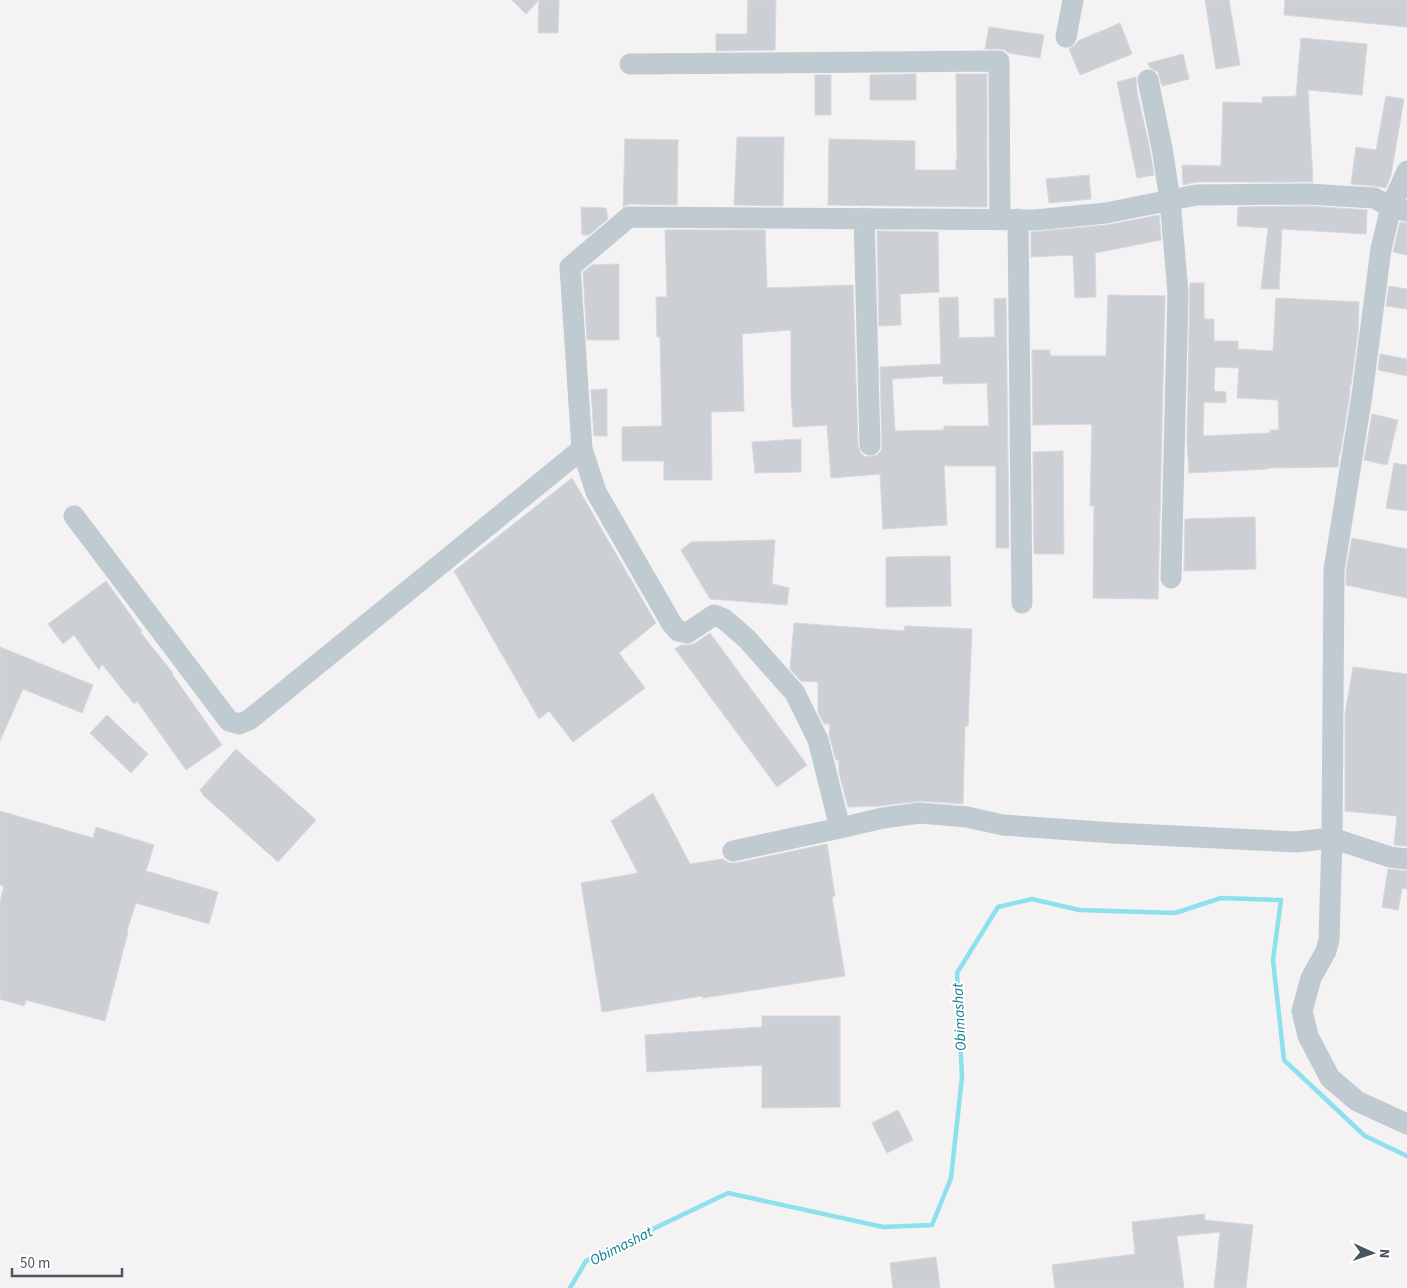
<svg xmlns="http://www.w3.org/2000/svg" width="1407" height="1288" font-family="'Source Sans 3',sans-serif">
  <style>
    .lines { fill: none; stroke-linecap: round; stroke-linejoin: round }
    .stream { stroke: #8de0ee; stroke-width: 4.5 }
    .building { fill: #cccfd4; stroke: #d6d8dd; fill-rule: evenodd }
    .minor { stroke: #bfcad1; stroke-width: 21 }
    .labels { text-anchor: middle; stroke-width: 4; stroke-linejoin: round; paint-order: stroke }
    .water-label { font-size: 15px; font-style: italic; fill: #0b7d92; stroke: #fff }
  </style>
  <rect width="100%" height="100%" fill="#f4f2f2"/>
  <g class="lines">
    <!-- stream -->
    <path class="stream" d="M570 1288 586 1261 728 1193 883 1227 932 1225 951 1178 962 1077 957 973 998 907 1032 899 1079 910 1175 913 1221 898 1281 900 1273 960 1284 1060 1365 1136 1407 1156"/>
  </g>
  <!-- building -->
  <path class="building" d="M512 0H559L558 33H538L539 0 526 14Z
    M748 0H776L775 50 716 51V34H747Z
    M1205 0H1229L1240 65 1216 69Z
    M1285 0H1407V27L1284 15Z
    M1120 23 1132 54 1080 75 1069 49 1075 45 1078 41Z
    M989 27 1044 35 1040 58 1009 53 1005 50 999 49H985Z
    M1301 38 1367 44 1362 95 1308 90 1313 182H1196L1183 185 1182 165 1221 166 1223 102 1263 103 1262 97 1296 96Z
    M1183 54 1189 79 1162 86 1158 72 1150 68 1148 63Z
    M916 74V100H870V75Z
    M956 74H987V207L828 205 829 139 915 141V170H956V160H957Z
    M815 75H831V115H815Z
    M1136 77 1137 92 1150 150 1154 175 1137 178 1117 82Z
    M1386 96 1404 99 1391 175 1386 188 1375 186 1351 184 1356 147 1376 150Z
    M737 137H784L783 206 734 205Z
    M625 139 678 140 677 205 629 204 623 207Z
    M1089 175 1091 199 1049 203 1046 179Z
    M1308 206 1367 210 1366 234 1282 229 1279 289H1261L1268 228 1237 226 1238 207Z
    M581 207 606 208 608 219 589 235H582Z
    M1159 215 1161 240 1095 253 1096 297 1075 298 1073 255 1031 257V232L1107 225Z
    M1400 222 1407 223V255L1393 252Z
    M665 230H765L767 288 853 285 858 445 860 452 864 456 870 457 877 455 881 451 882 445 880 367 941 364 939 298 958 297 959 338 995 337 994 299 1006 298 1009 548H996V466H944L947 525 883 529 880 474 831 478 827 425 793 427 791 394V331L790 330 742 334 744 411 711 412 712 480H664V461H622V427L662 426 660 337H657L656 297H667ZM943 376V384L987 383 989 426H944V430L895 431 892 379Z
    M877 231 938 232 939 292 900 294 901 325 879 326Z
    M619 264V340H587L583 272 592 265Z
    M1190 283H1204V319H1214V341H1238V349L1273 351 1276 298 1359 302 1358 332 1351 385H1350V393L1340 455 1339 454 1338 467 1267 468V469L1189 473 1187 441ZM1215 367 1239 368 1237 398 1278 400 1279 430H1270V433L1203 436 1204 402 1226 403V392L1214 391Z
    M1389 286 1407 289V309L1386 306Z
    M1108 295 1165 296 1158 599 1093 598 1094 506H1090L1092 424 1033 425 1032 350H1050V356H1106Z
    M1380 354 1407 359V376L1378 370Z
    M607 389V436H594L591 390Z
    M1372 414 1398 420 1387 465 1364 460Z
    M801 439V472L755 473 752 442Z
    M1063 451 1064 554H1034L1033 452Z
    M1394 463 1407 465V511L1386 508Z
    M572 478 656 623 619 653 645 688 573 742 549 711 539 719 454 571Z
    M1255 517 1256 569 1184 571 1185 519Z
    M1352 538 1407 549V598L1346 585V571Z
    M775 540 772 584 789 588 787 605 710 599 681 550 691 542Z
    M950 556 951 606 886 607V557Z
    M106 581 142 631 140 632 173 673 172 674 222 745 186 770 137 701 134 704 102 664 99 670 74 635 63 644 48 624Z
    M794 623 904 631 905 626 972 629 968 726H965L963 804 921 801 879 806 848 807 839 773V760H836L829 735 830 724H824L818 712V682L801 681 790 669Z
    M710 633 807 765 777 787 675 649 681 645H689L694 644Z
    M0 647 93 685 82 713 23 689 0 741Z
    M1353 667 1407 674V846L1394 845 1397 816 1345 811V714Z
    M107 715 148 754 131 773 90 733Z
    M236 749 316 820 278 862 204 796 200 790Z
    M653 793 690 864 723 859 729 863H736L827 844 835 896 832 897 845 976 703 998 702 996 602 1012 581 883 638 873 611 821Z
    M0 811 93 838 96 827 154 845 146 871 218 892 209 924 136 903 127 931 128 932 105 1021 26 1000 24 1006 0 999V902L4 886 0 885Z
    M1388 869 1407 871V889L1402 888 1398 910 1382 907Z
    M762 1016H840V1107L762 1108V1065L647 1072 645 1035 762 1027Z
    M898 1110 913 1140 887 1153 872 1123Z
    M1204 1214 1205 1220 1253 1225 1246 1288H1214L1220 1232 1177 1236 1184 1288H1055L1052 1265 1135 1254 1132 1222Z
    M936 1257 940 1288H893L890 1263Z"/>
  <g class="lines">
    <!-- minor -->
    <path class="minor" d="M1066 37 1073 0
      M630 64 999 61 1000 219
      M1148 80 1162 148 1170 200 1178 293 1171 578
      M1407 171 1391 207 1381 249 1362 395 1334 570 1332 838 1296 842 1114 833 1003 825 967 817 920 813 883 818 840 828 818 740 795 693 747 639 724 619 714 615 687 633 678 631 672 624 596 492 582 449 570 267 629 217 1035 220 1106 213 1196 195 1308 194 1374 198 1391 207 1407 211
      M864 218 870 445
      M1018 219 1022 603
      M74 516 229 721 239 724 249 720 582 449
      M733 851 840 828
      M1407 859 1390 857 1332 838 1329 940 1326 951 1311 978 1302 1011 1308 1036 1330 1078 1357 1101 1407 1124"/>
  </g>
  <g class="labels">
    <!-- water labels -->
    <g class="water-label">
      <text transform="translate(959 1017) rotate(-93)" y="5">Obimashat</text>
      <text transform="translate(621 1246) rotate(-27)" y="5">Obimashat</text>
    </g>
  </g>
  <!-- north arrow -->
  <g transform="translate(1372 1253) rotate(93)" stroke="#ffffff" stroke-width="4" paint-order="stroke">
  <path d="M0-4L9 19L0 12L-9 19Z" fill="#495660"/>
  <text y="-8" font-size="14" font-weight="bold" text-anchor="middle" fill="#495660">N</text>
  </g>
  <!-- scale -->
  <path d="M12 1268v8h110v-8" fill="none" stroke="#495660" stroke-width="2.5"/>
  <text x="20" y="1268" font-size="15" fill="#495660" stroke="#ffffff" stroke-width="4" paint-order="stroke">50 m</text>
</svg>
